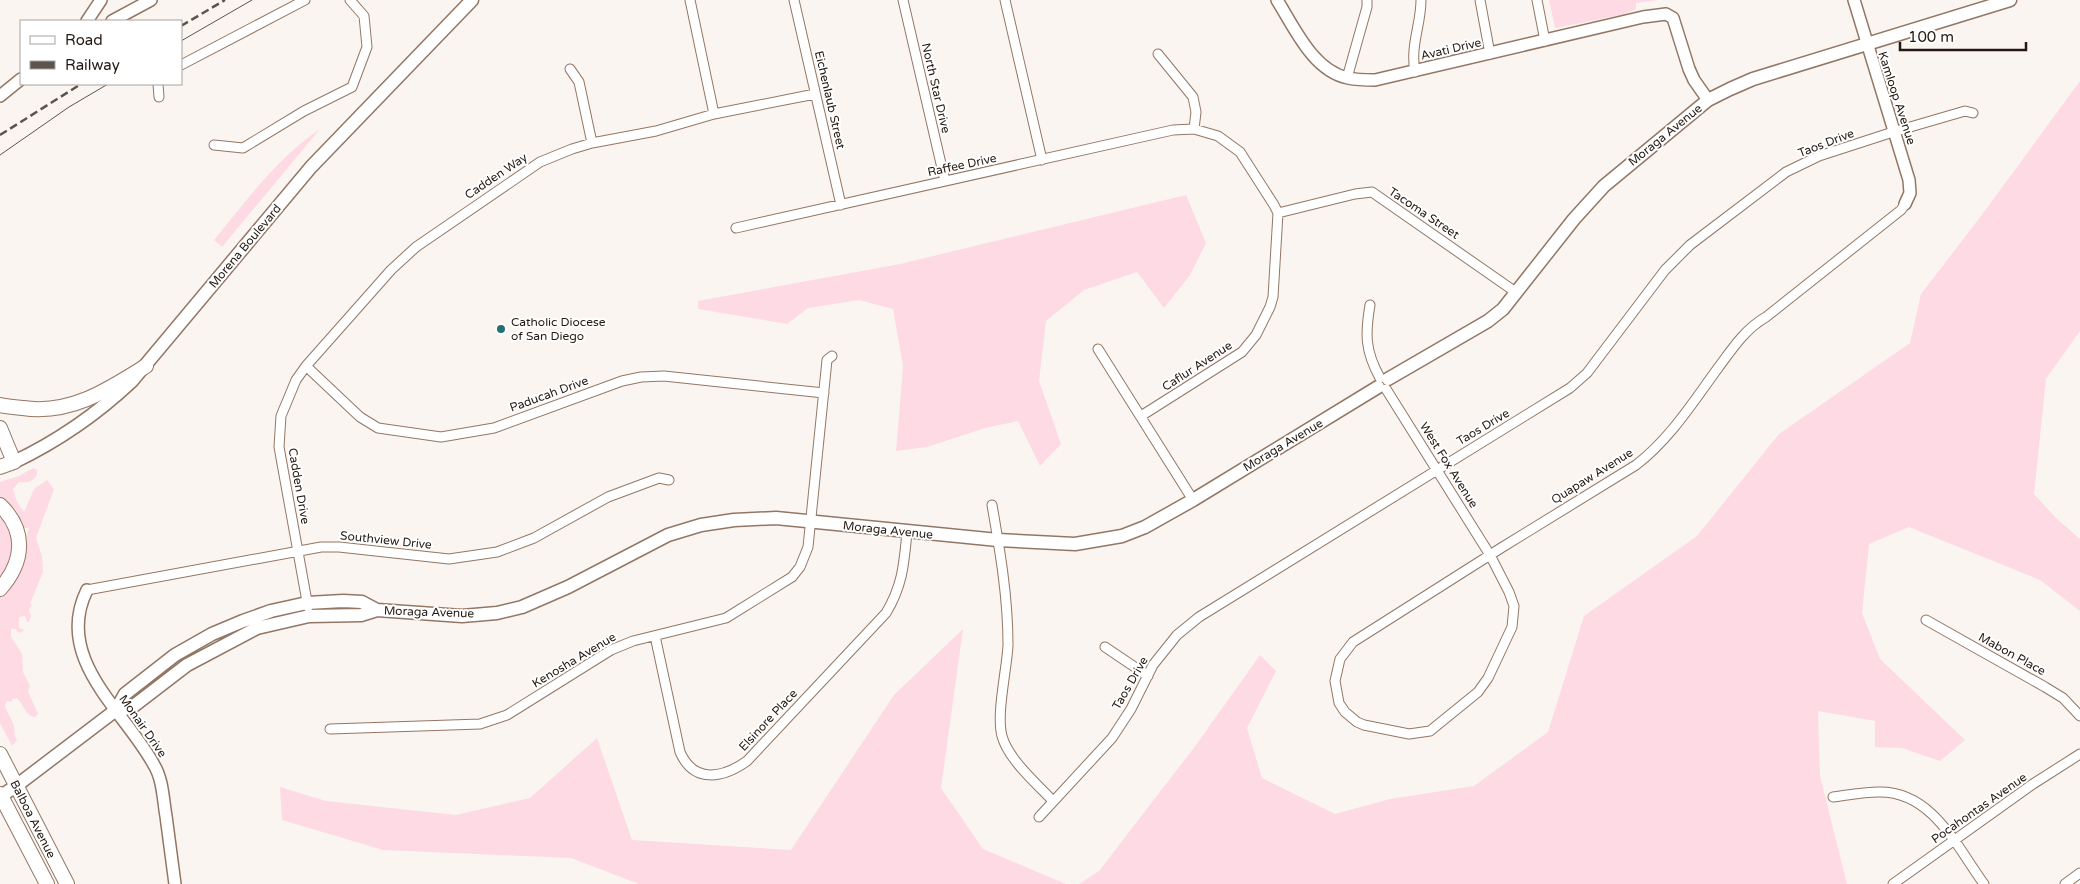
<svg xmlns="http://www.w3.org/2000/svg" width="2080" height="884" font-family="'Varela Round',sans-serif">
  <style>
    .green { fill: #fedae5 }
    .lines { fill: none; stroke-linecap: round; stroke-linejoin: round }
    .minor-casing { stroke: #937765; stroke-width: 11 }
    .tertiary-casing { stroke: #937765; stroke-width: 14 }
    .secondary-casing { stroke: #937765; stroke-width: 15 }
    .primary-casing { stroke: #937765; stroke-width: 16 }
    .minor { stroke: #fff; stroke-width: 9 }
    .tertiary { stroke: #fff; stroke-width: 11 }
    .secondary { stroke: #fff; stroke-width: 12 }
    .primary { stroke: #fff; stroke-width: 14 }
    .tram { stroke: #5d534d; stroke-width: 1 }
    .rail { stroke: #5d534d; stroke-width: 2.5; stroke-dasharray: 8 4; stroke-linecap: butt }
    .poi-dot { fill: #236e72; stroke: #fff; stroke-width: 2 }
    .labels { text-anchor: middle; stroke-width: 4; stroke-linejoin: round; paint-order: stroke }
    .street-label { font-size: 12px; fill: #241912; stroke: #fff }
    .poi-label { font-size: 12px; fill: #241912; stroke: #fff; text-anchor: start }
  </style>
  <rect width="100%" height="100%" fill="#fbf5f1"/>
  <!-- green -->
  <path class="green" d="M1549 0H1658L1636 3V9L1625 14 1555 28Z
    M2080 81V331L2046 379 2034 494 2055 517 2080 539V611L2040 580 1909 527 1869 544 1862 613 1880 659 1965 740 1940 761 1902 748 1875 747V721L1818 711 1820 776 1847 884H1079L1099 871 1196 745 1260 655 1276 671 1247 728 1262 778 1335 814 1390 799 1474 786 1548 732 1584 616 1697 536 1779 434 1910 343 1921 294 1981 216Z
    M320 129 222 247 214 240C246 201 278 157 320 129Z
    M1186 195 1206 243 1190 275 1164 308 1137 272 1084 290 1046 321 1039 381 1061 444 1040 466 1018 421 985 428 927 447 896 451 903 366 893 309 859 300 808 308 787 324 698 309V301L900 264Z
    M33 468 37 470V475C33 481 27 484 19 482L13 489 17 502 24 512 34 489 47 480 54 489 36 538 42 556 43 572 30 604 32 605 29 610 31 616 29 622H27L25 616 19 617V628L25 630 19 633 15 629H11V637L22 654 23 672 30 686 28 691 38 714 35 717C25 716 24 705 17 698L13 699 11 702 7 701 5 706C7 713 13 720 14 727 15 733 13 734 17 740L12 746 0 723V593L20 568 22 569C27 556 24 542 29 528H23L15 508 12 511 0 500V482L19 476Z
    M0 511 4 514 17 548 0 583Z
    M963 629 941 788 983 849 1066 884H639L571 858 383 850 282 820 280 787 326 801 456 815 530 798 597 738 632 840 791 850 894 695Z"/>
  <g class="lines">
    <!-- minor casing -->
    <g class="minor-casing">
      <path id="minor" d="M690 0 714 114
        M794 0 841 205
        M903 0 945 181
        M1005 0 1042 160
        M1480 0 1490 54
        M1537 0 1545 41
        M1158 54 1193 97 1196 112 1194 129
        M181 65 305 0
        M570 69 579 82 592 143
        M1415 72C1410 45 1421 25 1421 0
        M1347 78 1367 7V0
        M158 84 159 97
        M214 145 243 148 304 111 352 87 367 47 364 16 350 0
        M1278 213 1355 194 1372 192 1517 293
        M736 228 1173 130 1194 129 1218 136 1240 152 1274 205 1278 213 1273 297 1270 307 1256 335 1242 352 1141 416
        M1370 305C1365 334 1365 351 1380 378
        M1098 349 1193 500
        M306 366 360 417 378 428 441 437 494 428 622 381 641 377 664 376 824 393
        M1386 389 1490 555 1509 592 1514 606 1512 627 1488 678 1478 692 1430 731 1409 734 1364 725 1357 722 1345 712 1339 703 1335 681 1340 659 1353 642 1479 562 1501 548 1636 465C1670 439 1693 402 1718 368 1732 349 1745 329 1766 317L1901 210 1905 204
        M992 505C1000 551 1008 597 1008 645 1007 669 996 714 1002 736 1008 759 1037 784 1053 801
        M87 590 321 547H339L449 559 497 552 534 538 608 497 659 478 669 480
        M308 607 279 447 281 416 296 380 306 366 391 270 416 247 540 162 572 149 592 143 656 131 714 114 815 94
        M1926 620 2045 687 2063 698 2080 716
        M655 636 680 752C694 784 723 778 747 761L886 613C903 585 904 563 907 532
        M1105 647 1148 676
        M330 729 480 724 507 715 611 650 633 641 726 618 792 577 800 567 808 547 827 360 832 356
        M1833 797C1848 795 1864 792 1879 792 1932 791 1957 847 1984 884
        M1039 817 1112 738 1131 709 1153 665 1177 635 1199 617 1570 388 1587 373 1665 270 1690 245 1786 172 1819 156 1893 132 1965 111 1973 113
        M1893 884 2033 784 2080 754
        M2065 884 2080 873"/>
    </g>
    <!-- tertiary casing -->
    <g class="tertiary-casing">
      <path id="tertiary" d="M1277 0C1294 27 1313 71 1348 78 1357 80 1366 80 1375 80L1643 17 1666 14 1673 18 1689 69 1694 80 1708 100
        M1854 0 1909 180 1910 193 1905 204
        M87 21 101 0
        M112 21 151 0
        M0 96 21 79
        M87 590C53 659 125 711 154 765 163 780 163 799 166 816 169 839 172 861 175 884"/>
    </g>
    <!-- secondary casing -->
    <g class="secondary-casing">
      <path id="secondary" d="M1388 379 1488 321 1503 309 1574 219 1604 186 1708 100 1730 89 1753 79 2010 0
        M14 462C58 441 97 414 132 381L311 167 472 0
        M116 710 131 708 187 665 257 628 309 616 361 615 377 610 462 616 497 613 522 607 568 587 668 535 701 525 734 520 776 518 998 540 1075 544 1122 536 1145 527 1193 500 1378 387
        M1 796 16 786 116 710 125 694 175 655 212 634 243 621 271 611 307 603 343 601 362 602 377 610"/>
    </g>
    <!-- primary casing -->
    <g class="primary-casing">
      <path id="primary" d="M0 405C7 407 15 407 23 408 70 415 108 390 146 366
        M0 428 14 462 0 467
        M0 505C27 531 24 562 0 589
        M0 754 67 884
        M0 794 47 884"/>
    </g>
    <!-- minor -->
    <use href="#minor" class="minor"/>
    <!-- tertiary -->
    <use href="#tertiary" class="tertiary"/>
    <!-- secondary -->
    <use href="#secondary" class="secondary"/>
    <!-- primary -->
    <use href="#primary" class="primary"/>
    <!-- tram -->
    <path class="tram" d="M181 41 252 0
      M0 155 69 107 108 84"/>
    <!-- rail -->
    <path class="rail" d="M181 26 225 0
      M0 135 81 84"/>
  </g>
  <!-- markers -->
  <circle class="poi-dot" cx="501" cy="329" r="5"/>
  <g class="labels">
    <!-- street labels -->
    <g class="street-label">
      <text transform="translate(1451 49) rotate(-13)" y="4">Avati Drive</text>
      <text transform="translate(936 88) rotate(77)" y="4">North Star Drive</text>
      <text transform="translate(1897 98) rotate(72)" y="4">Kamloop Avenue</text>
      <text transform="translate(830 100) rotate(77)" y="4">Eichenlaub Street</text>
      <text transform="translate(1665 135) rotate(-39)" y="4">Moraga Avenue</text>
      <text transform="translate(1826 143) rotate(-21)" y="4">Taos Drive</text>
      <text transform="translate(962 165) rotate(-12)" y="4">Raffee Drive</text>
      <text transform="translate(496 176) rotate(-34)" y="4">Cadden Way</text>
      <text transform="translate(1424 213) rotate(34)" y="4">Tacoma Street</text>
      <text transform="translate(245 246) rotate(-50)" y="4">Morena Boulevard</text>
      <text transform="translate(1197 366) rotate(-33)" y="4">Caflur Avenue</text>
      <text transform="translate(549 394) rotate(-20)" y="4">Paducah Drive</text>
      <text transform="translate(1483 427) rotate(-31)" y="4">Taos Drive</text>
      <text transform="translate(1283 445) rotate(-31)" y="4">Moraga Avenue</text>
      <text transform="translate(1449 465) rotate(58)" y="4">West Fox Avenue</text>
      <text transform="translate(1592 476) rotate(-32)" y="4">Quapaw Avenue</text>
      <text transform="translate(299 486) rotate(80)" y="4">Cadden Drive</text>
      <text transform="translate(888 530) rotate(6)" y="4">Moraga Avenue</text>
      <text transform="translate(386 540) rotate(6)" y="4">Southview Drive</text>
      <text transform="translate(429 612) rotate(2)" y="4">Moraga Avenue</text>
      <text transform="translate(2012 654) rotate(29)" y="4">Mabon Place</text>
      <text transform="translate(574 660) rotate(-31)" y="4">Kenosha Avenue</text>
      <text transform="translate(1130 683) rotate(-60)" y="4">Taos Drive</text>
      <text transform="translate(768 720) rotate(-47)" y="4">Elsinore Place</text>
      <text transform="translate(143 726) rotate(55)" y="4">Monair Drive</text>
      <text transform="translate(1979 808) rotate(-35)" y="4">Pocahontas Avenue</text>
      <text transform="translate(33 819) rotate(63)" y="4">Balboa Avenue</text>
    </g>
    <!-- poi labels -->
    <g class="poi-label">
      <text x="511" y="326">Catholic Diocese<tspan x="511" dy="14">of San Diego</tspan></text>
    </g>
  </g>
  <!-- legend -->
  <rect x="20" y="20" width="162" height="65" fill="#ffffff" stroke="#a7a3a0"/>
  <rect x="30" y="36" width="25" height="8" fill="#ffffff" stroke="#a7a3a0"/>
  <text x="65" y="45" font-size="15" fill="#241912">Road</text>
  <rect x="30" y="61" width="25" height="8" fill="#5d534d" stroke="#a7a3a0"/>
  <text x="65" y="70" font-size="15" fill="#241912">Railway</text>
  <!-- scale -->
  <path d="M1900 42v8h126v-8" fill="none" stroke="#241912" stroke-width="2.5"/>
  <text x="1908" y="42" font-size="15" fill="#241912" stroke="#ffffff" stroke-width="4" paint-order="stroke">100 m</text>
</svg>
